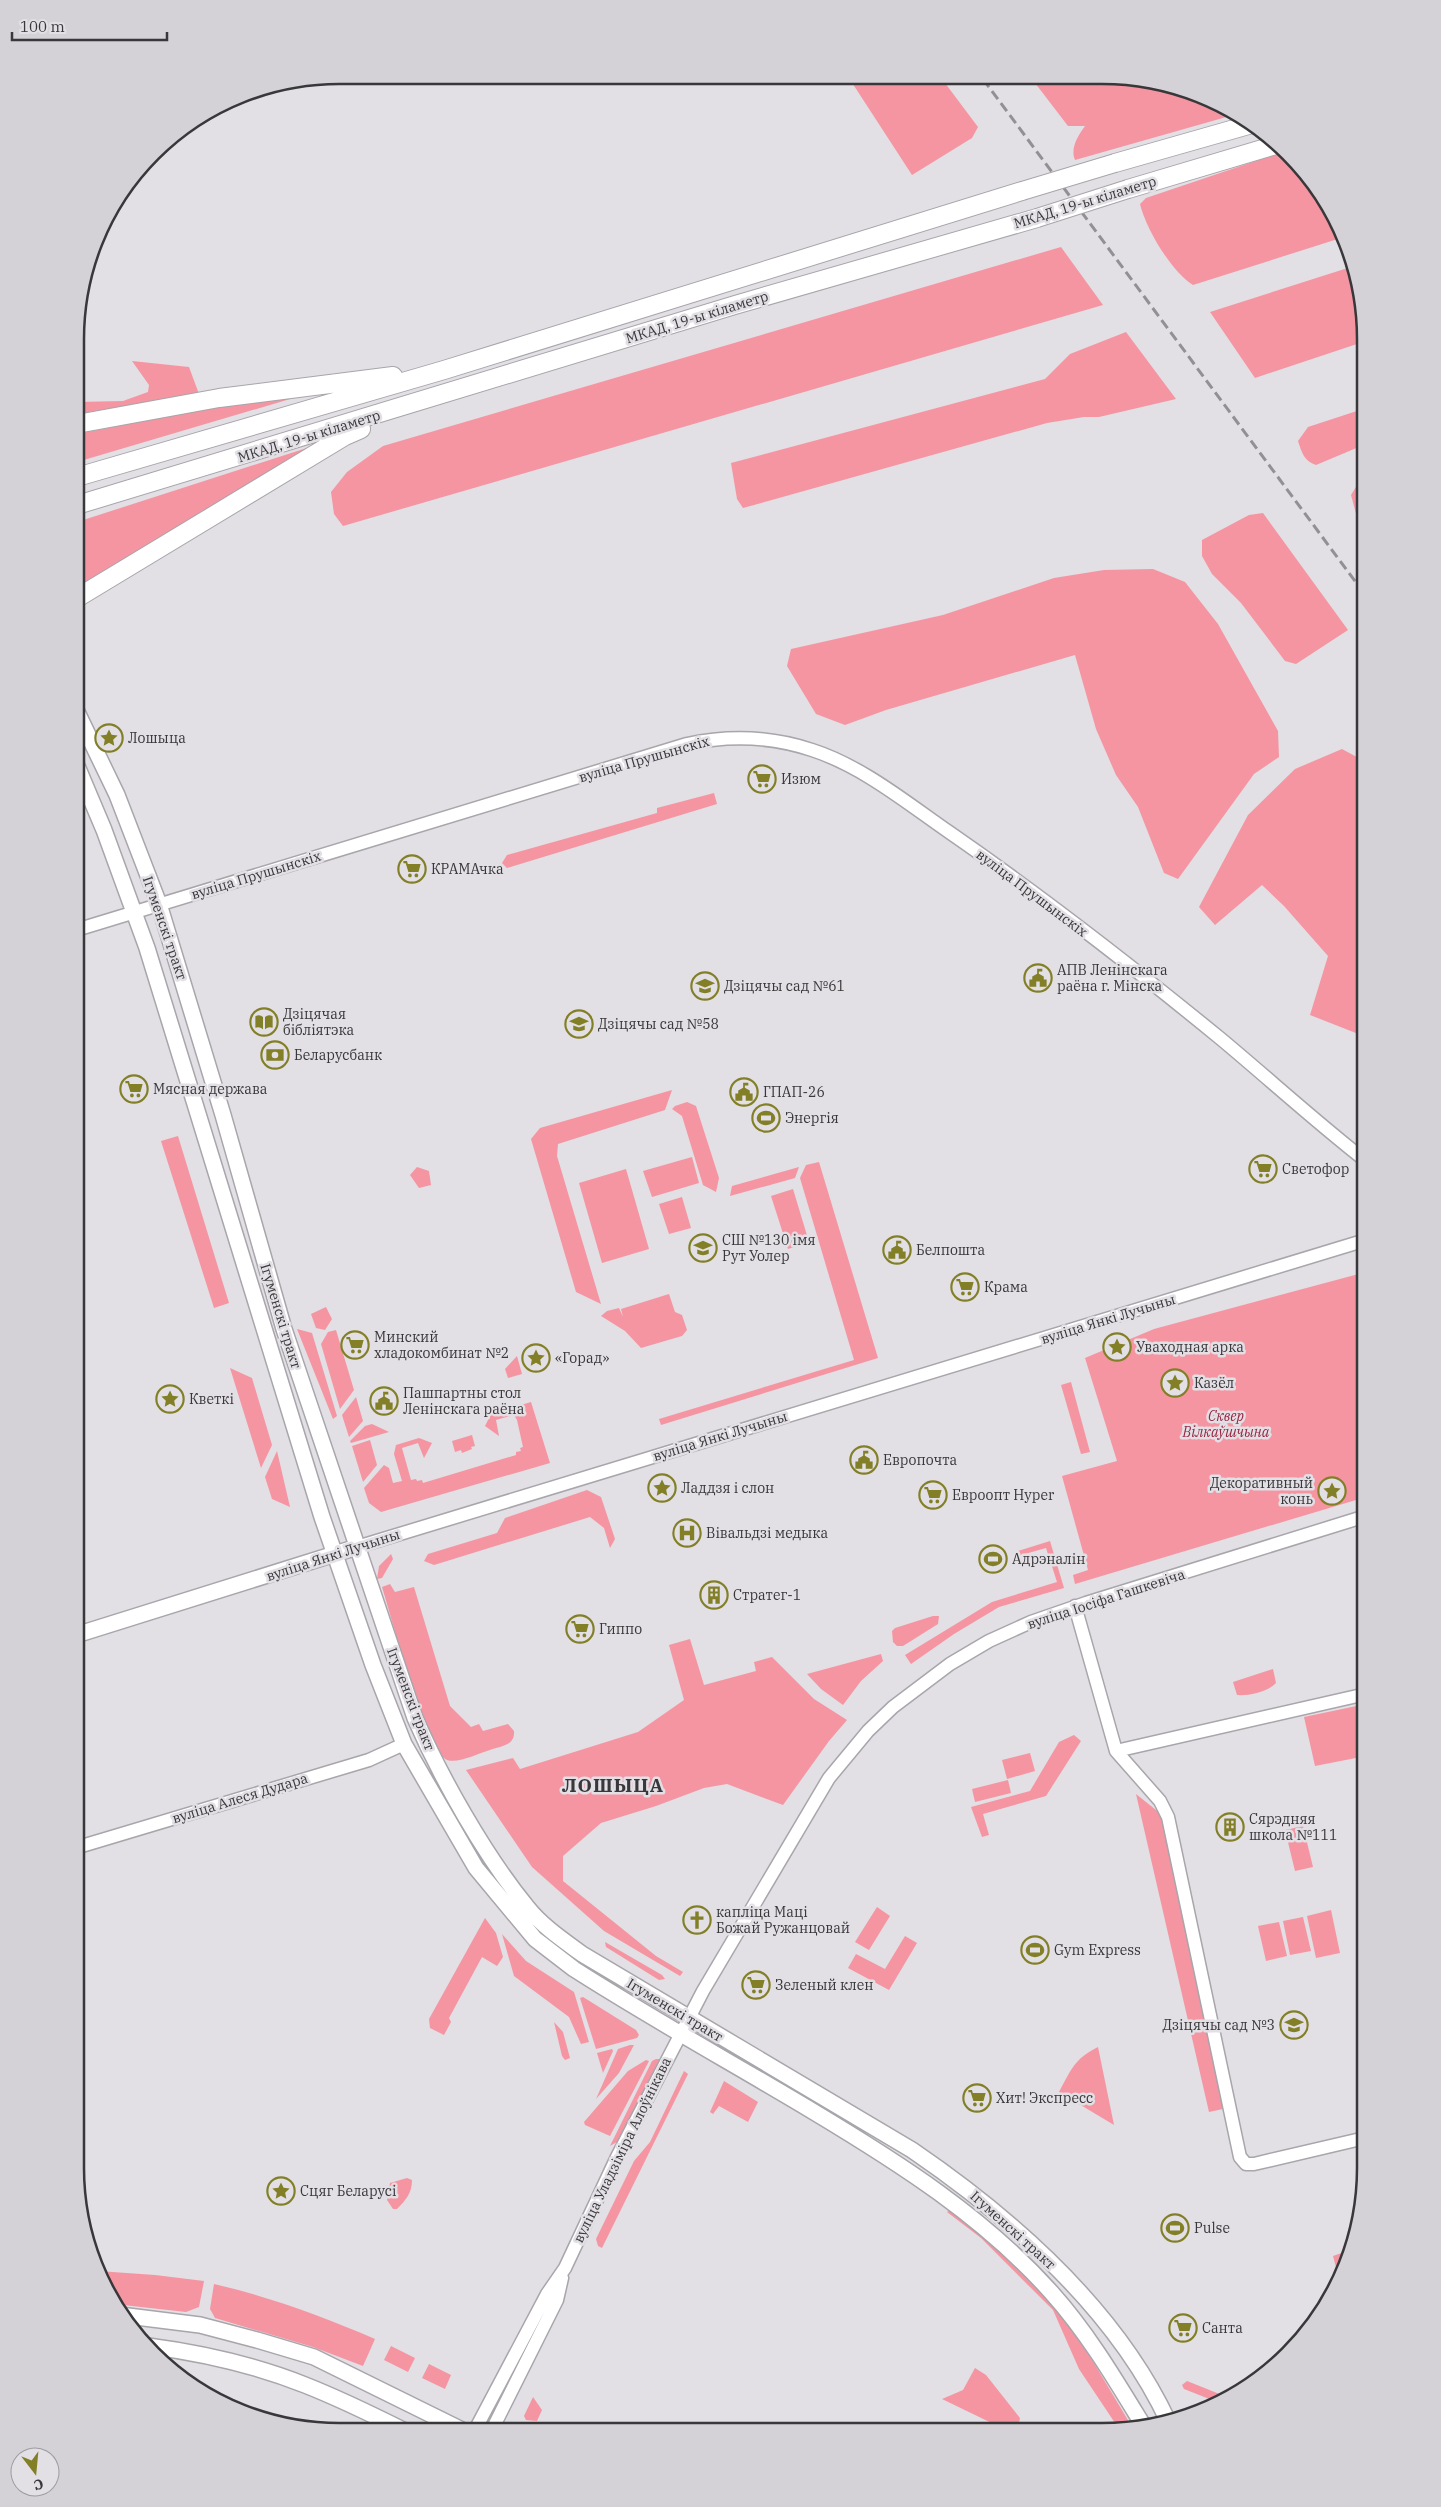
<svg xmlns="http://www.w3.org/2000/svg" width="1441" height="2507" font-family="'IBM Plex Serif',serif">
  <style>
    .green { fill: #f595a2 }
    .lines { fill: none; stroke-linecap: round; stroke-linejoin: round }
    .minor-casing { stroke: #a8a5ab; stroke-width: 15 }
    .major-casing { stroke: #a8a5ab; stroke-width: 18 }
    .highway-casing { stroke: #a8a5ab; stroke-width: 20 }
    .minor { stroke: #fff; stroke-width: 12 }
    .major { stroke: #fff; stroke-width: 15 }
    .highway { stroke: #fff; stroke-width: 18 }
    .rail { stroke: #929094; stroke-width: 3; stroke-dasharray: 10 5; stroke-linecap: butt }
    .highway-bridge-casing { stroke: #a8a5ab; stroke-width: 20; stroke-linecap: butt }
    .highway-bridge { stroke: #fff; stroke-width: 18 }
    .labels { text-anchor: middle; stroke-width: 5; stroke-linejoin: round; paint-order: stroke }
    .street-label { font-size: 14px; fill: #383739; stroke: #e2dfe5 }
    .poi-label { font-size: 14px; fill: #383739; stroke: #e2dfe5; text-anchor: start }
    .park-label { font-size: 14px; font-style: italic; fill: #992641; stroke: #e2dfe5 }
    .district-label { font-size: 19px; font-weight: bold; letter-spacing: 1px; fill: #383739; stroke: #e2dfe5 }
    .rim { fill: none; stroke: #383739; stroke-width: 2.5 }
  </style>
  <rect width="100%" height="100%" fill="#e2dfe5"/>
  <!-- green -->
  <path class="green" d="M849 78 942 79 978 127 972 138 912 175Z
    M1032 79 1145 80C1153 83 1159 84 1168 85 1192 89 1217 101 1237 114L1075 160C1070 148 1078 136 1085 126H1068Z
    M1285 151 1321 192 1344 237 1193 285C1171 271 1146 229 1140 204L1146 198Z
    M1061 247 1103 305 343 526 334 514 331 492 347 472 383 446Z
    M1354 266 1366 341 1255 378 1210 312Z
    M1126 332 1176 399 1099 417H1084L1047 423 743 508 737 499 731 463 1045 379 1070 354Z
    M132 361 189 367 199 394 77 414V402L123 401 148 392 149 385Z
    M307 394 77 462V434L214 407Z
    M1366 408V444L1316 465C1304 461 1302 453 1298 441L1308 427Z
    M316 445 77 589V522Z
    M1366 480V532L1358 521 1351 495 1359 482Z
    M1263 513 1348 630 1296 664 1285 661 1241 603 1212 574 1202 556V540L1249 515Z
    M1153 569 1185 582 1218 624 1278 731 1279 757 1254 774 1178 879 1164 873 1138 807 1116 775 1096 729 1075 655 886 710 845 725 816 714 787 666 791 649 943 615 1054 578 1104 570Z
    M1342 749 1366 762V1037L1310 1015 1328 956 1284 906 1262 885 1215 925 1199 907 1248 815 1295 769Z
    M714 793 717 804 507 868 502 863 507 855 657 813V808Z
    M672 1090 665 1110 558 1144 557 1156 601 1304 576 1292 531 1139 540 1128Z
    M687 1102 696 1106 719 1178 716 1192 703 1185 682 1116 672 1109 675 1106Z
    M178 1136 229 1303 214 1308 161 1141Z
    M692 1157 699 1183 652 1197 643 1171Z
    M819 1162 878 1358 661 1425 659 1419 854 1360 800 1178 806 1165Z
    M417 1167 429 1171 431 1185 419 1188 410 1175Z
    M799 1167 795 1178 730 1196 732 1186Z
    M626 1169 649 1249 602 1263 579 1183Z
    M793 1189 809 1242 788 1249 771 1196Z
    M682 1197 691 1228 669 1234 659 1204Z
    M1366 1272V1497L1075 1584 1073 1575 1088 1570 1062 1476 1117 1461 1085 1358 1154 1329Z
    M669 1294 675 1312 682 1315 687 1330 682 1336 641 1348 625 1331 601 1316 607 1311 619 1308 623 1317 621 1309Z
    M326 1307 332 1319 325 1330 316 1328 311 1314Z
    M297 1329 312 1333 337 1416 333 1419Z
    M336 1330 354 1390 340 1409 321 1344 328 1332Z
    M517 1356 522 1374 508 1378 505 1369Z
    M230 1368 252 1378 272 1445 261 1468Z
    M1071 1382 1090 1452 1081 1454 1061 1385Z
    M356 1397 363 1421 349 1437 342 1415Z
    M531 1402 550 1463 381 1512 369 1503 364 1488 384 1465 389 1468 393 1483 402 1481 394 1454 396 1445 419 1438 432 1443 424 1458 418 1443 402 1448 411 1480 416 1479 417 1481 422 1480 423 1483 516 1455V1452L521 1451 520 1448 523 1447 517 1420 514 1415 496 1420 499 1436 485 1426 491 1414Z
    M372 1424 389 1432 351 1443 350 1441 365 1426Z
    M472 1435 475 1446 471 1447 472 1449 462 1453 461 1450 455 1452 452 1441Z
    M370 1440 377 1465 363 1482 352 1446Z
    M277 1451 290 1507 272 1499 265 1477Z
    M587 1490 601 1497 615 1539 610 1548 604 1528 590 1517 434 1565 424 1561 428 1554 497 1533 505 1518Z
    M1050 1541 1064 1588 999 1607 954 1634 911 1664 905 1655 992 1602 1057 1582 1046 1548 1014 1557 1018 1551Z
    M391 1554 393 1559 382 1578 377 1579 379 1566Z
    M390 1584 395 1592 414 1587 450 1706 471 1727 479 1724 483 1731 508 1724 514 1731C515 1746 501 1746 490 1750 479 1753 458 1764 447 1760 428 1752 390 1613 382 1587Z
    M933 1616H939L938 1624 903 1646H897L893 1642 892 1631 895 1628Z
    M690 1639 704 1685 756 1671 754 1662 772 1657 814 1699 847 1720 829 1741 783 1805 727 1784 704 1788 656 1806 601 1823 563 1856V1881L656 1956 683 1972 680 1976 604 1931 532 1867 466 1770 513 1758 520 1769 638 1732 684 1700 669 1645Z
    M881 1654 883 1661 861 1681 843 1705 821 1689 807 1674Z
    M1273 1669 1276 1683C1268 1692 1248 1696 1237 1695L1233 1682Z
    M1366 1704V1756L1315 1766 1304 1717Z
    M1074 1735 1081 1741 1046 1796 983 1814 989 1835 982 1837 971 1807 1030 1791 1059 1742Z
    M1030 1753 1035 1771 1007 1779 1002 1760Z
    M1008 1780 1011 1793 975 1802 972 1789Z
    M1136 1794 1161 1814 1223 2109 1209 2112Z
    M1303 1826 1313 1867 1295 1871 1285 1830Z
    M877 1907 890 1916 869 1950 855 1942Z
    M1331 1910 1340 1953 1316 1958 1307 1916Z
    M1303 1917 1311 1951 1290 1955 1283 1921Z
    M485 1918 496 1933 503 1957 497 1966 482 1957 449 2018 451 2022 444 2035 430 2028 429 2019Z
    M1279 1922 1287 1956 1266 1961 1258 1926Z
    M502 1934 526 1961 574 1992 589 2042 581 2044 569 2017 514 1976Z
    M905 1936 917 1943 889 1990 848 1968 856 1954 885 1969Z
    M605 1942 662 1975 665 1979 659 1980 606 1947Z
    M583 1997 636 2030 639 2035 637 2038 596 2049 580 1998Z
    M554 2022 563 2032 570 2058 565 2060 562 2056Z
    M630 2045H634L619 2073 596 2099 618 2049Z
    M1098 2047 1114 2125 1059 2092C1071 2070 1074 2059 1098 2047Z
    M612 2049 613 2051 603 2073 597 2053Z
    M656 2059H660L620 2140 610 2146 652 2061Z
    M646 2060 649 2061 610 2136 585 2125 584 2122 628 2071Z
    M684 2071 688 2074 602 2248 598 2246 596 2239 634 2161 650 2142Z
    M724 2081 758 2102 748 2122 719 2106 713 2114 710 2112Z
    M407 2178 412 2180C412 2193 406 2200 397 2209H393L387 2200 390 2183Z
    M950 2210 980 2229 1058 2309 1094 2363 1132 2427 1119 2429 1079 2369 1053 2310 981 2238 947 2212Z
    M1350 2250 1346 2269 1337 2271 1333 2256Z
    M98 2271 155 2275 204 2281 199 2307 186 2312 114 2304Z
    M214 2284C270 2297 322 2316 375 2339L363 2366 313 2347 215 2318 210 2309Z
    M391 2346 415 2358 408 2372 384 2360Z
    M429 2364 451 2375 445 2389 422 2378Z
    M975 2368 986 2375 1020 2418 1019 2423 1006 2430 942 2399 963 2390Z
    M1187 2381 1227 2397 1217 2402 1184 2389 1182 2385Z
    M533 2397 542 2410 537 2421 526 2420 524 2416Z"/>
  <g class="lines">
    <!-- minor casing -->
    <g class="minor-casing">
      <path id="minor" d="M76 930 687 744C729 735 770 736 812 750 862 766 907 803 949 832 1043 897 1133 967 1221 1039 1269 1079 1316 1122 1366 1161
        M357 1547 1366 1240
        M1075 1606 1116 1751 1160 1801 1168 1817 1240 2157 1246 2164H1254L1365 2138
        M1116 1751 1366 1694
        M75 1848 369 1760 404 1744
        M475 2430 547 2294 565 2268 617 2157 703 1991 829 1778 868 1731 893 1707 950 1664 989 1641 1031 1622 1086 1603 1366 1516
        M492 2430 557 2300 562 2278"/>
    </g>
    <!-- major casing -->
    <g class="major-casing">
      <path id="major" d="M77 712 117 795 159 904 223 1115 284 1329 415 1718C441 1778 485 1856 527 1907 542 1926 563 1940 582 1954L912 2150C1013 2219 1116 2310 1168 2421
        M77 766 104 830 147 948 322 1517 373 1665 404 1744 476 1868 535 1939 574 1969C652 2019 734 2064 814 2112 899 2163 984 2217 1051 2292 1087 2332 1115 2379 1143 2425
        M76 1635 357 1547
        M120 2315 200 2325 257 2340 314 2357 462 2430
        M148 2346C201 2353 255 2365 305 2385 338 2398 371 2414 403 2430"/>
    </g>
    <!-- highway casing -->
    <g class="highway-casing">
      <path id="highway" d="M1115 163 1252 124
        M1128 189 1279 144
        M77 424 219 398 393 376
        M77 477 444 370 1022 191
        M77 505 735 305 1037 218
        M77 598 345 436 361 429"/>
    </g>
    <!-- minor -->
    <use href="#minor" class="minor"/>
    <!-- major -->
    <use href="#major" class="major"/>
    <!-- highway -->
    <use href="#highway" class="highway"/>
    <!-- rail -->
    <path class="rail" d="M983 79 1366 596"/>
    <!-- highway-bridge casing -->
    <g class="highway-bridge-casing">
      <path id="highway-bridge" d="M1022 191 1115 163
        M1037 218 1128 189"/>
    </g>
    <!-- highway-bridge -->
    <use href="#highway-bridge" class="highway-bridge"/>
  </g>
  <!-- icons -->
  <defs>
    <g id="sight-ring" transform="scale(1.4375)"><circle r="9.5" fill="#e2dfe5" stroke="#827f26" stroke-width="1.5"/><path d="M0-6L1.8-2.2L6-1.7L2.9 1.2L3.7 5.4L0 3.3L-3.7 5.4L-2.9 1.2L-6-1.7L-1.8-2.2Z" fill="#827f26"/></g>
    <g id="supermarket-ring" transform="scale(1.4375)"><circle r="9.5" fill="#e2dfe5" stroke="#827f26" stroke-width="1.5"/><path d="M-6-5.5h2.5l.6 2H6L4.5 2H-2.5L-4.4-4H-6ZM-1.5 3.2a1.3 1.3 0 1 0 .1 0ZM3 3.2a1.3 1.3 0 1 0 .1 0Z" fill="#827f26"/></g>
    <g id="civic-ring" transform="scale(1.4375)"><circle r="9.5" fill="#e2dfe5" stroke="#827f26" stroke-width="1.5"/><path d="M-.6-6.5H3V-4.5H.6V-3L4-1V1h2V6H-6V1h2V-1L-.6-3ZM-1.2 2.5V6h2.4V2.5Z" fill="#827f26"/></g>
    <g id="school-ring" transform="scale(1.4375)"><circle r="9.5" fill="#e2dfe5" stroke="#827f26" stroke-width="1.5"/><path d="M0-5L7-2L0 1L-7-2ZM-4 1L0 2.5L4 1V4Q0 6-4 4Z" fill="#827f26"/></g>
    <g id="library-ring" transform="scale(1.4375)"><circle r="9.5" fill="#e2dfe5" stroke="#827f26" stroke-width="1.5"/><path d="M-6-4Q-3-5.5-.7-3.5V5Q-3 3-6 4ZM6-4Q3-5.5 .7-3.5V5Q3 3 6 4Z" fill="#827f26"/></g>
    <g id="bank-ring" transform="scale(1.4375)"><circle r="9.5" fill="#e2dfe5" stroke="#827f26" stroke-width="1.5"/><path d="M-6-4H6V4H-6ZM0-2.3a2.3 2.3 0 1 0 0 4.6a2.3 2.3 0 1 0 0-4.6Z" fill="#827f26"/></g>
    <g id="stadium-ring" transform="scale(1.4375)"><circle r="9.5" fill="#e2dfe5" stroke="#827f26" stroke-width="1.5"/><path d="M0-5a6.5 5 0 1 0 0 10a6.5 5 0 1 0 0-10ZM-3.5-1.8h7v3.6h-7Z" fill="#827f26"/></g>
    <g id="hospital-ring" transform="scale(1.4375)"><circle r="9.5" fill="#e2dfe5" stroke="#827f26" stroke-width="1.5"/><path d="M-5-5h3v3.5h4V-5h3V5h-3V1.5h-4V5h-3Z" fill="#827f26"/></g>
    <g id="building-ring" transform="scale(1.4375)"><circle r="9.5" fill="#e2dfe5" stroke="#827f26" stroke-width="1.5"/><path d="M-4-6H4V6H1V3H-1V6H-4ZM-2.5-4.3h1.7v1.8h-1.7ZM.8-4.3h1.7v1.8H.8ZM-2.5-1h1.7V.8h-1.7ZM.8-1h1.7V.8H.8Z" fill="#827f26"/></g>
    <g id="church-ring" transform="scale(1.4375)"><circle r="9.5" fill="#e2dfe5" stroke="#827f26" stroke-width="1.5"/><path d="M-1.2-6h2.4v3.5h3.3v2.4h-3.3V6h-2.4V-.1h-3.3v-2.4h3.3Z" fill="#827f26"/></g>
  </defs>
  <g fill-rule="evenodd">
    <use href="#sight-ring" x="109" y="738"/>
    <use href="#supermarket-ring" x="762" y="779"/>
    <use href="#supermarket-ring" x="412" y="869"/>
    <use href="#civic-ring" x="1038" y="978"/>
    <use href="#school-ring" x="705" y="986"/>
    <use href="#library-ring" x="264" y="1022"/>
    <use href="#school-ring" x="579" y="1024"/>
    <use href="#bank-ring" x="275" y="1055"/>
    <use href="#supermarket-ring" x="134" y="1089"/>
    <use href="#civic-ring" x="744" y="1092"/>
    <use href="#stadium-ring" x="766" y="1118"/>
    <use href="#supermarket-ring" x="1263" y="1169"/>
    <use href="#school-ring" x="703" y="1248"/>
    <use href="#civic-ring" x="897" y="1250"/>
    <use href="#supermarket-ring" x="965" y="1287"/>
    <use href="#supermarket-ring" x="355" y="1345"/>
    <use href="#sight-ring" x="1117" y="1347"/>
    <use href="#sight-ring" x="536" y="1358"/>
    <use href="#sight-ring" x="1175" y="1383"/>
    <use href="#sight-ring" x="170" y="1399"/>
    <use href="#civic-ring" x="384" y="1401"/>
    <use href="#civic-ring" x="864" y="1460"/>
    <use href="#sight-ring" x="662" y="1488"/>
    <use href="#sight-ring" x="1332" y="1491"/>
    <use href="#supermarket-ring" x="933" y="1495"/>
    <use href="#hospital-ring" x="687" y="1533"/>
    <use href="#stadium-ring" x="993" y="1559"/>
    <use href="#building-ring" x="714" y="1595"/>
    <use href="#supermarket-ring" x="580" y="1629"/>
    <use href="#building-ring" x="1230" y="1827"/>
    <use href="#church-ring" x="697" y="1920"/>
    <use href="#stadium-ring" x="1035" y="1950"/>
    <use href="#supermarket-ring" x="756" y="1985"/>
    <use href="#school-ring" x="1294" y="2025"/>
    <use href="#supermarket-ring" x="977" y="2098"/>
    <use href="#sight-ring" x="281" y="2191"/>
    <use href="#stadium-ring" x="1175" y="2228"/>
    <use href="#supermarket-ring" x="1183" y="2328"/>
  </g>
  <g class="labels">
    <!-- street labels -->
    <g class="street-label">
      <text transform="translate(1085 202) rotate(-17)" y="5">МКАД, 19-ы кіламетр</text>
      <text transform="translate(697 317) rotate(-17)" y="5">МКАД, 19-ы кіламетр</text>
      <text transform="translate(309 436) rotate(-17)" y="5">МКАД, 19-ы кіламетр</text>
      <text transform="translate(644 759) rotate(-16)" y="5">вуліца Прушынскіх</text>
      <text transform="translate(256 875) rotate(-17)" y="5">вуліца Прушынскіх</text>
      <text transform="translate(1032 893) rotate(37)" y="5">вуліца Прушынскіх</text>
      <text transform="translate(165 928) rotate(71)" y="5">Ігуменскі тракт</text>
      <text transform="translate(281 1316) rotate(73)" y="5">Ігуменскі тракт</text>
      <text transform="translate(1108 1319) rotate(-17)" y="5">вуліца Янкі Лучыны</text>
      <text transform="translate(720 1436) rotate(-17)" y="5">вуліца Янкі Лучыны</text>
      <text transform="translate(333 1555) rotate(-18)" y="5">вуліца Янкі Лучыны</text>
      <text transform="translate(1106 1599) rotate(-18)" y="5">вуліца Іосіфа Гашкевіча</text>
      <text transform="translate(411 1699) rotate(69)" y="5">Ігуменскі тракт</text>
      <text transform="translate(240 1798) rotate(-17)" y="5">вуліца Алеся Дудара</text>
      <text transform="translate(675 2010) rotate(31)" y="5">Ігуменскі тракт</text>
      <text transform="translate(622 2150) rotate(-64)" y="5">вуліца Уладзіміра Алоўнікава</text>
      <text transform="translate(1013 2230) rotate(42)" y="5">Ігуменскі тракт</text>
    </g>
    <!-- poi labels -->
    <g class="poi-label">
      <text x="128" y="743">Лошыца</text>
      <text x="781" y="784">Изюм</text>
      <text x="431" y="874">КРАМАчка</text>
      <text x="1057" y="975">АПВ Ленінскага<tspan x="1057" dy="16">раёна г. Мінска</tspan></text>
      <text x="724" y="991">Дзіцячы сад №61</text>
      <text x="283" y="1019">Дзіцячая<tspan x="283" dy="16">бібліятэка</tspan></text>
      <text x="598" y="1029">Дзіцячы сад №58</text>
      <text x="294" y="1060">Беларусбанк</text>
      <text x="153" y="1094">Мясная держава</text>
      <text x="763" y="1097">ГПАП-26</text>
      <text x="785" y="1123">Энергія</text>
      <text x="1282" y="1174">Светофор</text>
      <text x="722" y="1245">СШ №130 імя<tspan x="722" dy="16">Рут Уолер</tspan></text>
      <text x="916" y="1255">Белпошта</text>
      <text x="984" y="1292">Крама</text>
      <text x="374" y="1342">Минский<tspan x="374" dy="16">хладокомбинат №2</tspan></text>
      <text x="1136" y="1352">Уваходная арка</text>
      <text x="555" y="1363">«Горад»</text>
      <text x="1194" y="1388">Казёл</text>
      <text x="403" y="1398">Пашпартны стол<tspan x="403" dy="16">Ленінскага раёна</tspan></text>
      <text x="189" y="1404">Кветкі</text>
      <text x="883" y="1465">Европочта</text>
      <text x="1313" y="1488" text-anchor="end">Декоративный<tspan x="1313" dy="16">конь</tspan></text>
      <text x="681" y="1493">Ладдзя і слон</text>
      <text x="952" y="1500">Евроопт Hyper</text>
      <text x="706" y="1538">Вівальдзі медыка</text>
      <text x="1012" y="1564">Адрэналін</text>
      <text x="733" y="1600">Стратег-1</text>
      <text x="599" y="1634">Гиппо</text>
      <text x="1249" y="1824">Сярэдняя<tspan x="1249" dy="16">школа №111</tspan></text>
      <text x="716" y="1917">капліца Маці<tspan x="716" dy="16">Божай Ружанцовай</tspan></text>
      <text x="1054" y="1955">Gym Express</text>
      <text x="775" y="1990">Зеленый клен</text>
      <text x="1275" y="2030" text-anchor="end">Дзіцячы сад №3</text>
      <text x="996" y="2103">Хит! Экспресс</text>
      <text x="300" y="2196">Сцяг Беларусі</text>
      <text x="1194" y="2233">Pulse</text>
      <text x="1202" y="2333">Санта</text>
    </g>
    <!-- park labels -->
    <g class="park-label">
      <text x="1226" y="1421">Сквер<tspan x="1226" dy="16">Вілкаўшчына</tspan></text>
    </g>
    <!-- district labels -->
    <g class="district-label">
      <text x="613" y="1792">ЛОШЫЦА</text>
    </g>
  </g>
  <!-- crop -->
  <path d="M0 0H1441V2507H0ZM339 84H1102A255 255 0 0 1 1357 339V2168A255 255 0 0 1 1102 2423H339A255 255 0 0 1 84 2168V339A255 255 0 0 1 339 84Z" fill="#d4d2d7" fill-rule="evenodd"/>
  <path class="rim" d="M339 84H1102A255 255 0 0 1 1357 339V2168A255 255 0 0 1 1102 2423H339A255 255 0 0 1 84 2168V339A255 255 0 0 1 339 84Z"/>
  <!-- north arrow -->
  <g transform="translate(35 2472) rotate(164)"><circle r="24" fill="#e2dfe5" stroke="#9e9ca0"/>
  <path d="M0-4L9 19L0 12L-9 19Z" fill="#827f26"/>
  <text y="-8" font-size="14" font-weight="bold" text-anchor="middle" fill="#383739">С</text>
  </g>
  <!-- scale -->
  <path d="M12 32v8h155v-8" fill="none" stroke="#383739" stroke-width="2.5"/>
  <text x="20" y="32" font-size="15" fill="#383739" stroke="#e2dfe5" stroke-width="4" paint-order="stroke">100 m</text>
</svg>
